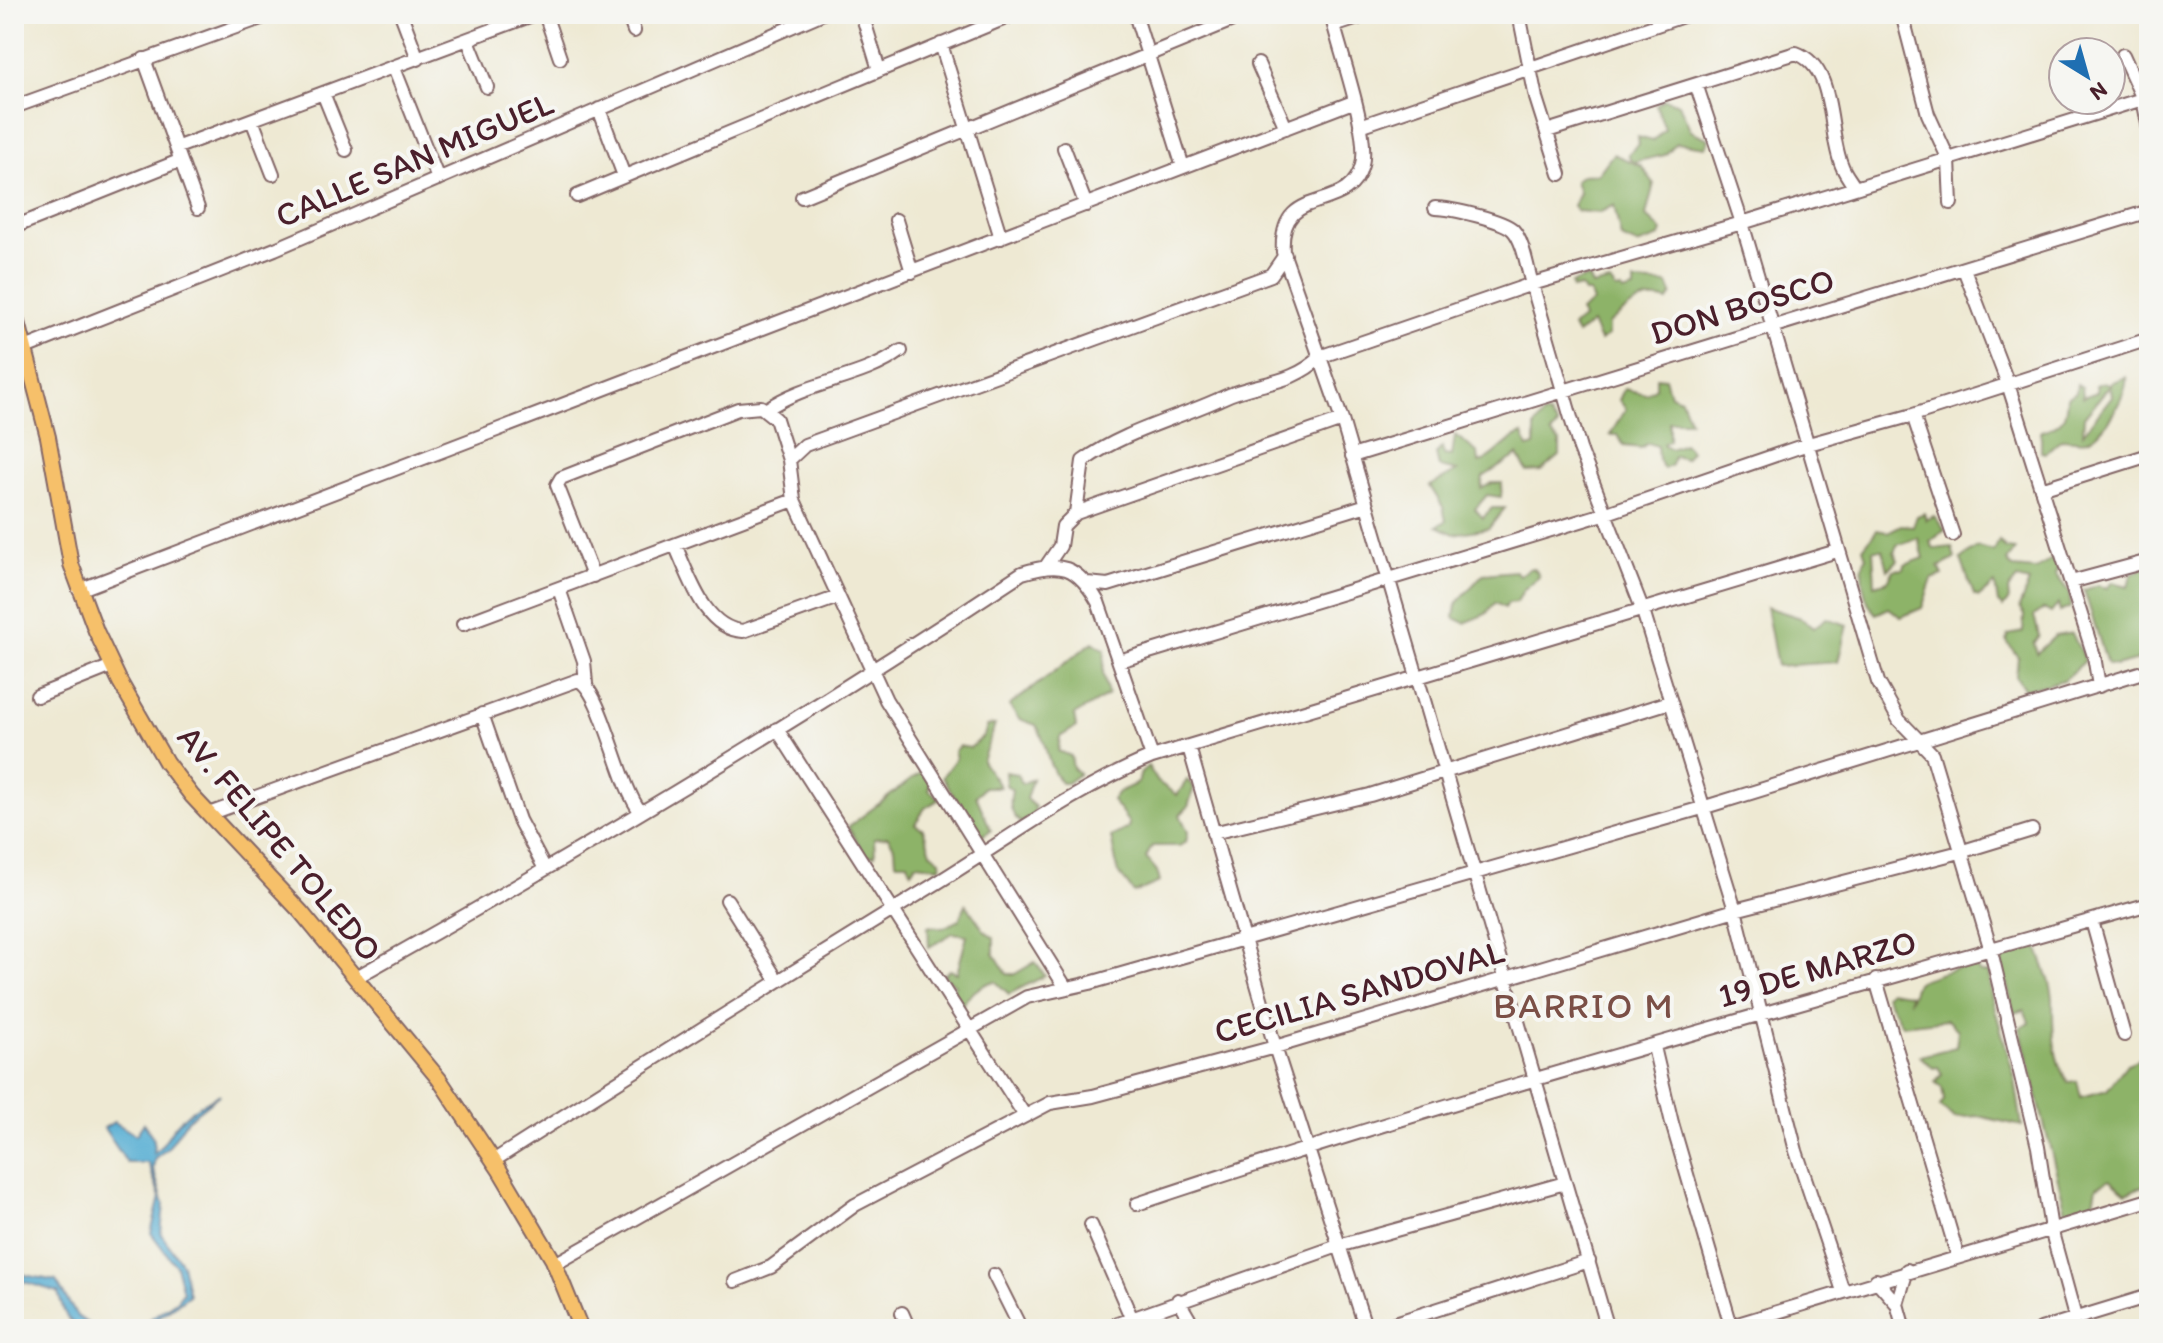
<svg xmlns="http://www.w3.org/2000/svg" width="2163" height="1343" font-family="Itim,sans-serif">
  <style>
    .forest { fill: #8db368; stroke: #6c694a; stroke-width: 2; fill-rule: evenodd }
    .water { fill: #56aed3; stroke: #50667f; stroke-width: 2 }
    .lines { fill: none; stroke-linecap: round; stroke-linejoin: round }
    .minor-casing { stroke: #836666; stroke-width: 16 }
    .major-casing { stroke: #836666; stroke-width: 18 }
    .minor { stroke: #fff; stroke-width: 12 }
    .major { stroke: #f6c06b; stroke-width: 14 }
    .labels { text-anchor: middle; stroke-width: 8; stroke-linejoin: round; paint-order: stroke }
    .street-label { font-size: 34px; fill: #4a1f2b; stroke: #f6f6f2 }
    .neighbourhood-label { font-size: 36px; letter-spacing: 2px; fill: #7b4f46; stroke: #f6f6f2 }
  </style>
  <rect width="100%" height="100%" fill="#f6f6f2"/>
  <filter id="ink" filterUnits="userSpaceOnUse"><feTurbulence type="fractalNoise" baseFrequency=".0125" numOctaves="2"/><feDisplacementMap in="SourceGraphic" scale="16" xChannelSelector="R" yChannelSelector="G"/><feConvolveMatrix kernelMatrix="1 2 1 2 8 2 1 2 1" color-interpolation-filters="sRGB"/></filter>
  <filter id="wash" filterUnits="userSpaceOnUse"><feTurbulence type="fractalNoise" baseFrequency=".006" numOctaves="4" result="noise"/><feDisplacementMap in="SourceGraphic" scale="32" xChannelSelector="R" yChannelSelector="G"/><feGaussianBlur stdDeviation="1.8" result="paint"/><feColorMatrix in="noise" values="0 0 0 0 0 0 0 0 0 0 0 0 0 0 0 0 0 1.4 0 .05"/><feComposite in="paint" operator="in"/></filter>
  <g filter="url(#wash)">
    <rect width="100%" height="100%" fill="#eee9d3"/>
    <!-- forest -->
    <path class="forest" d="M1664 99 1679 104 1691 131 1709 139 1706 147 1676 143 1665 155 1633 162 1641 166 1654 183 1646 216 1662 231 1660 237 1637 245 1621 238 1614 205 1599 213 1577 211 1573 206 1579 193 1575 181 1582 175 1598 174 1613 154 1632 162 1628 154 1639 144 1638 137 1653 141 1665 129 1656 105Z
      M1588 277 1592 286 1610 282 1616 290 1622 289 1623 292 1634 289V282L1668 284 1672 294 1668 301C1641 292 1628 310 1608 324V336L1600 341 1592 323 1577 334 1572 327 1583 319 1580 311 1593 302 1590 293H1584L1580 287 1572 289 1571 284Z
      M1656 377 1665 378 1670 395 1681 399 1690 421H1669V440L1663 444 1670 449 1684 444 1691 451 1685 459 1674 456 1671 465 1664 469 1658 460 1657 446 1648 443 1641 448 1624 446 1618 435H1610L1626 409 1619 400 1624 389 1646 394 1656 387Z
      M2126 377C2129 393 2103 435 2087 440 2079 442 2070 439 2061 439L2045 453 2041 452V431C2063 425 2066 418 2067 397L2076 392 2077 384 2082 387 2083 397 2097 392 2096 385 2104 382 2110 385 2084 417 2083 433 2112 396 2110 383Z
      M1543 415H1549L1558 426 1551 434 1560 442V455L1541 471 1527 472 1518 455 1483 477 1481 489 1492 483H1502L1501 497 1487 495 1475 509 1483 518 1492 508H1505L1489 528 1454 534 1437 526 1446 521 1443 507 1430 486 1457 471 1439 467 1436 454 1442 447 1444 455 1452 456 1455 435 1478 453 1479 463C1497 457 1504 440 1523 434L1528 448 1535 446V426Z
      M1924 513 1926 520 1934 516 1945 530 1930 542 1934 549 1952 547 1955 559 1939 567 1943 575 1932 579 1922 608 1901 617 1889 608 1876 614C1864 602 1858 571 1866 557L1863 548 1877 530 1888 532 1901 525 1913 526 1917 516ZM1918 538 1924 558 1905 565 1904 569 1894 570 1888 581 1875 585 1873 550H1883L1888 570 1898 560 1894 553 1897 545Z
      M1999 541 2006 549 2015 550 2007 561 2013 568 2036 570 2053 558 2058 565 2056 575 2069 592 2071 607 2060 612 2058 604 2051 613 2044 609 2034 616 2039 636 2034 644 2037 653 2055 636 2072 633 2085 661 2064 680 2025 690 2016 676 2018 657 2007 642 2008 635 2023 632 2024 615 2019 608 2029 582 2017 579 2008 590 2009 600 2003 607 1998 603 1995 584 1979 597 1974 595 1961 559 1977 547 1994 551Z
      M2149 565V657L2116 666 2107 664 2084 590 2098 585 2107 589 2112 582 2128 586 2131 575Z
      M1531 568 1536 570 1539 577 1523 590 1517 602 1508 603 1505 608 1495 603 1486 614 1465 623 1454 618 1456 604 1483 574 1515 571 1519 575Z
      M1766 607 1801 618 1813 628 1827 618 1847 625 1838 662 1777 666Z
      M1093 642 1105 650 1103 672 1108 695 1074 715 1076 727 1060 737 1058 751 1071 756 1073 768 1079 774 1067 783H1061C1043 760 1049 744 1036 725L1019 719 1009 706Z
      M995 725 982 761 1000 787H984L976 796 991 830 980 837 942 777 956 758 954 751 959 746 970 748 984 736 987 726Z
      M1148 766 1158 782 1177 795 1187 780 1194 787 1188 807 1180 815 1188 832 1186 842 1179 846H1152L1146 858 1157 871 1160 882 1134 893 1118 872 1111 837 1128 828 1129 823 1112 800 1118 792 1138 783 1141 772Z
      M924 770 930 780 929 790 940 799 925 808 915 824 923 829 931 852 940 860 941 867 916 864 911 871 908 862H896L895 848 888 837 874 838 875 855 866 856 848 827Z
      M1005 772 1017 774 1022 784 1032 779 1026 799 1035 807 1034 815 1021 823C1010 814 1009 804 1012 790L1006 785Z
      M966 904 983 929 994 938V953L1007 974H1015L1035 962 1045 976 1009 994 995 981C981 984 968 995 960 1008L950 996 955 985 943 975 950 970 957 973 967 935 953 933 929 947 928 926 943 928 959 920Z
      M2036 943C2041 960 2054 985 2053 1003 2053 1029 2052 1060 2068 1082L2077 1081 2081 1097 2107 1090 2127 1064 2148 1055 2149 1059V1184L2126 1193 2110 1179 2097 1186 2094 1203 2066 1211 2020 1028 2030 1023 2024 1010 2014 1013 1999 953Z
      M1973 964 1980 973H1989L1991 995 2015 1079 2022 1126 1978 1116 1954 1118 1940 1106 1944 1100 1942 1088 1935 1082 1942 1074 1938 1067 1933 1068 1920 1056 1956 1047 1958 1030 1947 1020 1902 1025 1885 995 1889 991 1909 994V1000C1912 995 1913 986 1917 982 1919 979 1965 966 1973 964Z"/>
    <!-- water -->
    <path class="water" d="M220 1094 187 1120 168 1148 155 1158 153 1169 164 1204 161 1234 182 1264 189 1295 142 1329H135L176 1301 183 1292 176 1266 151 1233 160 1197 148 1163H127L104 1128 114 1122 136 1135 144 1123 154 1140 153 1154C165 1145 167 1135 177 1124 189 1110 204 1103 220 1094Z
      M14 1265 25 1275 56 1281 77 1316 96 1329C68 1329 64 1316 58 1292L15 1279Z"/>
  </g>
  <g filter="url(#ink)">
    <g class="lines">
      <!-- minor casing -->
      <g class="minor-casing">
        <path id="minor" d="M401 14 418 59
          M545 14 560 58
          M628 14 634 31
          M862 14 879 70
          M1135 14 1183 167
          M1331 14C1339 50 1370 132 1362 165 1349 218 1278 181 1283 252L1342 420 1608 1329
          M1519 14 1536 98 1560 174
          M1902 14 1928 114 1949 160 1951 203
          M1334 26 1370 14
          M468 40 487 87
          M941 44 1001 238
          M2123 55 2143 99 2149 129
          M144 59 198 208
          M1258 64 1286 128
          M394 68 438 179
          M1697 87 1742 223 1878 682 1899 720 1932 754 1990 947 2038 1147 2051 1229 2075 1317
          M323 93 346 150
          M14 107 272 14
          M599 109 624 176
          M252 120 273 174
          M1360 126 1689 14
          M1547 131 1796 53C1837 68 1827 132 1842 166 1845 174 1851 181 1855 188
          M178 147 535 14
          M1064 148 1086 205
          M577 196 1015 14
          M802 197 1247 14
          M1435 208C1450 208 1503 220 1513 230 1524 242 1527 268 1532 284L1742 223 2149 97
          M896 220 912 272
          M14 227 179 161
          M1964 269 2008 384 2094 656 2099 686
          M25 348 275 249 821 14
          M767 409C808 381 861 380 901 351
          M1913 415 1953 535
          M1352 456 2149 211
          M789 460 805 445 1271 275 1285 255
          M2041 489 2149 455
          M1076 513 1342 420
          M675 545C689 575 704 629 743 631L838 597
          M1047 565 1060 546 1063 526 1076 513 1083 461C1125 431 1176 419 1222 398 1259 380 1288 388 1322 356L1532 284 1580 449 1642 608 1735 910 1796 1151 1843 1291
          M593 576 557 485 561 478 738 409 761 407 776 419 789 460 794 500 886 700 1066 988
          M2071 582 2149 561
          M1087 583 1108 585 1367 505
          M559 589 584 661 586 684
          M79 590 1353 102
          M463 624 794 500
          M1119 661 1607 513 1805 445 1913 415 2149 339
          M37 696 112 666
          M482 714 519 820 545 869
          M777 729 1025 1116
          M1189 747 1275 1047 1366 1329
          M209 814 578 680C602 690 618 783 640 811
          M1213 833 1370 795 1670 702
          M727 900 777 980
          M2092 921 2124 1035
          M355 978C582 851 805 717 1022 573 1061 561 1077 565 1098 602L1152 757 1837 551
          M1876 980 1958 1257
          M1654 1047 1672 1123 1732 1329
          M493 1161C639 1068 785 976 932 886 1004 842 1074 789 1152 757
          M1137 1204C1470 1092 1811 1001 2149 904
          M1091 1225 1131 1317
          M555 1264 1027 997 1090 983 1702 808 2149 670
          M994 1275 1021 1329
          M1876 1280 1897 1304
          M735 1281 771 1267 855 1205 1050 1103 1093 1096 1275 1047 1735 910 1960 852 2032 830
          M1178 1300 1195 1329
          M902 1313 909 1329
          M1103 1329 1338 1246 1565 1183
          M1376 1329 1589 1261
          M1721 1329 2149 1200
          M1904 1329 1897 1304 1907 1270
          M2041 1329 2149 1296"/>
      </g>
      <!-- major casing -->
      <g class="major-casing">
        <path id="major" d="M14 307 48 437 71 564 96 631 120 682 166 762 192 796 301 912 439 1079 499 1169 553 1260 581 1329"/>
      </g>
      <!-- minor -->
      <use href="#minor" class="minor"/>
      <!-- major -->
      <use href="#major" class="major"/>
    </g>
  </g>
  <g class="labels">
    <!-- street labels -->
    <g class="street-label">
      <text transform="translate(414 159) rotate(-23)" y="12">CALLE SAN MIGUEL</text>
      <text transform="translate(1742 306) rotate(-17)" y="12">DON BOSCO</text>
      <text transform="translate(280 843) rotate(50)" y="12">AV. FELIPE TOLEDO</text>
      <text transform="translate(1817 968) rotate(-16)" y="12">19 DE MARZO</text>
      <text transform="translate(1359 991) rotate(-16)" y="12">CECILIA SANDOVAL</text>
    </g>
    <!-- neighbourhood labels -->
    <g class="neighbourhood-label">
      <text x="1584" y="1018">BARRIO M</text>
    </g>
  </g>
  <!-- margin -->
  <rect width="2163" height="1343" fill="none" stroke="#f6f6f2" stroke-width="48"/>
  <!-- north arrow -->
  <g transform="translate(2087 76) rotate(143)"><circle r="38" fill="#f6f6f2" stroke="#b1a0a2" stroke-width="2"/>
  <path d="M0-6L14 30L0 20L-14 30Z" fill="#1f6fb2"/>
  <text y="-12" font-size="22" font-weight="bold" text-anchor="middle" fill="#4a1f2b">N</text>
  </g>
</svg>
